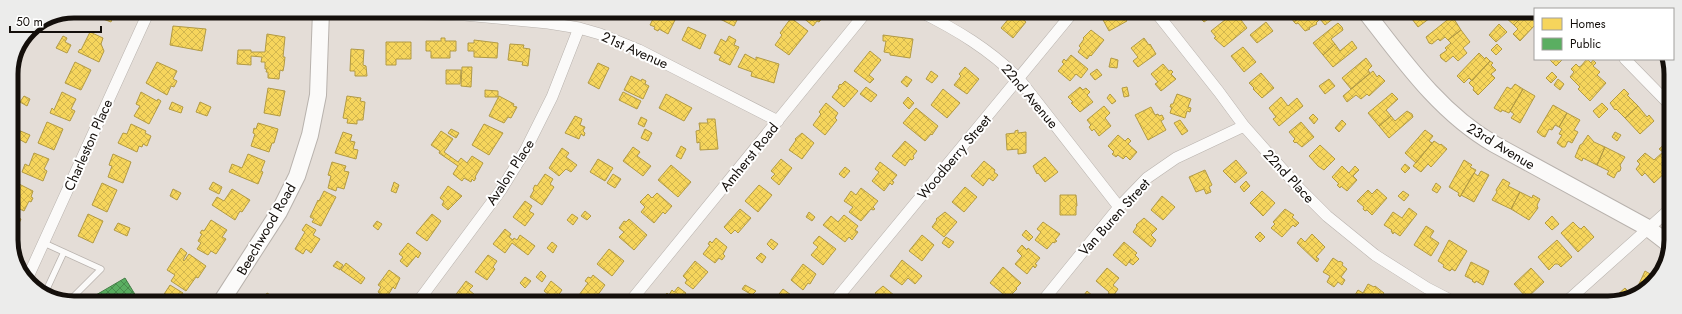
<svg xmlns="http://www.w3.org/2000/svg" width="1682" height="314" font-family="Jost,sans-serif">
  <style>
    .homes { fill: url(#homes-cross-hatch); stroke: #b29a44 }
    .public { fill: url(#public-cross-hatch); stroke: #457e47 }
    .lines { fill: none; stroke-linecap: round; stroke-linejoin: round }
    .lane-casing { stroke: #b8b2ad; stroke-width: 7 }
    .street-casing { stroke: #b8b2ad; stroke-width: 12 }
    .secondary-casing { stroke: #b8b2ad; stroke-width: 18 }
    .lane { stroke: #fbfaf9; stroke-width: 5.5 }
    .street { stroke: #fbfaf9; stroke-width: 11 }
    .secondary { stroke: #fbfaf9; stroke-width: 16 }
    .labels { text-anchor: middle; stroke-width: 4; stroke-linejoin: round; paint-order: stroke }
    .street-label { font-size: 14px; fill: #140f0b; stroke: #fff }
    .rim { fill: none; stroke: #140f0b; stroke-width: 5 }
  </style>
  <defs>
    <pattern id="homes-cross-hatch" width="8" height="8" patternUnits="userSpaceOnUse"><rect width="8" height="8" fill="#f6d55c"/><path d="M0 0l8 8M0 8l8-8" fill="none" stroke="#d2b64f"/></pattern>
    <pattern id="public-cross-hatch" width="8" height="8" patternUnits="userSpaceOnUse"><rect width="8" height="8" fill="#5aae61"/><path d="M0 0l8 8M0 8l8-8" fill="none" stroke="#498c4e"/></pattern>
  </defs>
  <rect width="100%" height="100%" fill="#e4ddd7"/>
  <!-- homes -->
  <path class="homes" d="M88 11H115L111 22 87 13Z
    M628 11H640L637 18 627 14Z
    M657 11 675 20 668 34 659 29 658 31 654 29 655 27 650 25Z
    M724 11 741 12 734 26 720 19Z
    M806 11H825L822 15 824 16 819 22 817 21 813 26 801 16Z
    M1113 11H1121L1127 21 1109 31 1102 18Z
    M1196 11H1216L1217 13 1204 22 1195 13Z
    M1289 11H1307L1294 22 1292 19 1293 17Z
    M1307 11H1329L1334 18 1325 25 1320 19 1316 23 1317 24 1309 28 1310 29 1305 31 1298 23 1296 24 1294 22Z
    M1415 11 1438 12 1418 27 1412 19 1417 15Z
    M1014 12 1026 22 1013 38 1001 28Z
    M1235 12 1247 28 1224 47 1214 38 1216 37 1211 31Z
    M1508 12H1527L1514 25 1504 16Z
    M1527 12 1533 13 1530 16 1535 20V25L1520 41 1513 34 1518 29 1514 25Z
    M1451 17 1453 20 1454 19 1461 30 1448 40 1445 37 1440 41 1438 39 1432 44 1429 43 1426 37Z
    M791 18 808 31 789 55 775 45 782 35 780 33Z
    M1266 22 1273 31 1257 43 1250 35Z
    M1338 23 1342 27 1343 30 1331 39 1335 44 1323 55 1313 43Z
    M1499 24 1507 32 1496 42 1489 35Z
    M173 26 206 29 202 51 170 45Z
    M688 27 706 35 700 49 682 40Z
    M1091 30 1104 40 1091 56 1090 55 1087 59 1078 52 1081 48 1079 46 1084 39 1083 38Z
    M1461 30 1470 42 1463 48 1467 53 1458 61 1453 56 1446 62 1441 58 1440 55 1447 50 1445 48 1451 43 1448 40Z
    M90 32 103 38 101 44 104 51 99 62 78 52 80 49 81 50Z
    M267 34 285 37 283 57H285L284 66 283 71 280 70 279 79 268 78V72H266L267 69H265V62H261L262 57 251 56V65L237 64 238 50H251V52H265Z
    M883 35 913 39 910 58 890 55V53L884 52 886 41H883Z
    M63 36 67 38 65 42 71 45 67 53 56 48Z
    M729 36 736 40 734 45 739 47 730 65 719 60 721 56 714 53 721 39 726 42Z
    M441 38H445V41H456V51H450V58H431V51H426V41H441Z
    M1144 38 1149 45 1150 44 1156 54 1138 67 1133 61 1138 57 1131 48Z
    M474 40 498 43 497 58 474 57V51H468V43H474Z
    M1352 41 1357 48 1333 67 1323 55 1335 44 1340 51Z
    M386 42H411V59H396V65H386Z
    M510 44 524 45 523 48 530 49 528 66 522 65 523 62 508 60Z
    M1497 44 1502 49 1496 55 1491 50Z
    M1243 47 1256 62 1244 72 1231 56Z
    M351 49 364 50 363 65 366 66 367 76H355V71H350Z
    M870 51 881 60 869 75 874 79 870 83 854 71Z
    M1479 53 1485 59 1486 57 1490 61 1472 81 1469 78 1464 83 1457 76Z
    M745 54 756 60V57L779 64 774 83 751 76 752 72 738 67Z
    M1071 55 1088 69 1081 78 1076 74 1070 81 1058 71 1064 64 1062 62 1064 59 1066 61Z
    M1111 58 1118 60 1117 68 1109 67Z
    M1366 58 1372 66 1368 70 1370 73 1351 89 1342 78Z
    M1549 59H1563L1556 66Z
    M1587 59 1591 63 1593 60 1596 63 1593 66 1600 72 1597 75 1606 83 1590 101 1578 89 1580 87 1570 77 1574 72 1571 69 1576 64 1579 67 1581 66Z
    M1490 61 1493 63 1491 65 1496 70 1491 74 1495 78 1478 95 1473 90 1474 88 1469 83Z
    M75 62 91 70 81 90 65 83Z
    M157 62 177 71 173 79 177 81 174 87 171 86 167 95 146 83Z
    M598 63 609 68 599 89 588 83Z
    M1163 64 1169 71 1171 70 1173 72 1171 74 1176 79 1161 91 1155 84 1158 82 1151 74Z
    M462 67H472L471 87 461 86Z
    M965 67 979 79 967 94 954 85 961 76 959 74Z
    M1097 69 1102 75 1095 80 1090 74Z
    M446 70H461L460 84H446Z
    M931 71 938 76 932 83 926 79Z
    M1373 71 1377 77 1379 75 1385 81 1369 96 1367 94 1361 99 1356 95 1347 102 1343 96Z
    M1552 72 1557 77 1551 83 1546 78Z
    M1261 73 1274 88 1262 98 1253 89 1254 88 1249 83Z
    M631 76 641 81 642 79 646 81 645 84 649 86 643 99 624 90Z
    M906 76 912 80 907 87 901 82Z
    M1329 79 1335 86 1325 94 1319 86Z
    M1558 79 1564 84 1560 90 1554 85Z
    M845 81 858 91 844 107 832 97 839 88 838 87 840 84 841 85Z
    M1515 84 1523 89 1509 113 1502 110 1501 112 1494 108 1507 87 1511 89Z
    M866 87 877 95 871 102 860 94Z
    M1080 87 1083 90 1086 88 1090 92 1087 95 1093 102 1080 112 1071 103 1073 102 1068 97Z
    M1127 87 1129 96 1124 97 1122 88Z
    M268 88 285 91 280 116 264 113Z
    M943 89 960 103 947 118 931 105Z
    M1523 89 1535 96 1520 123 1511 118 1514 114 1510 111Z
    M1624 89 1629 94 1627 95 1638 106 1625 118 1616 109 1615 110 1610 103Z
    M485 90 498 91V97H485Z
    M62 92 76 99 71 109 75 111 70 121 50 113 52 108 54 110Z
    M141 92 157 101 158 99 161 101 149 124 134 116 140 106 136 104Z
    M623 92 641 101 637 109 619 100Z
    M1392 93 1398 99 1386 110 1391 116 1379 126 1368 113Z
    M666 94 692 108 684 121 659 108Z
    M1110 94 1116 101 1112 104 1107 98Z
    M1177 94 1191 99 1188 107 1191 108 1190 112 1187 111 1185 118 1170 113 1172 107H1170L1171 104H1173Z
    M24 96 30 99 27 106 20 102Z
    M347 96 361 98 360 101 365 102 363 120H357V124L347 123 348 119 343 118Z
    M499 96 514 104 513 106 517 107 511 118 508 117 504 123 489 116Z
    M908 97 914 103 909 109 903 103Z
    M1281 97 1288 106 1297 98 1303 106 1279 126 1273 119 1276 117 1269 108Z
    M172 102 183 107 181 113 169 109Z
    M200 102 211 107 207 116 196 112Z
    M826 103 838 113 835 118 837 120 825 135 813 125 821 114 819 112Z
    M1602 103 1608 109 1599 118 1593 111Z
    M1553 105 1567 113 1559 127 1555 125 1552 130 1549 129 1545 137 1542 136 1537 132Z
    M1104 106 1110 113 1105 118 1111 126 1099 136 1094 129 1092 131 1089 127 1091 125 1087 120Z
    M1638 106 1647 117 1649 115 1654 121 1640 134 1625 118Z
    M1151 107 1155 115 1158 114 1159 116 1162 115 1164 119 1161 121 1166 130 1148 140 1135 115Z
    M916 108 938 126 932 135 931 134 925 141 903 123Z
    M1407 111 1412 114 1413 117 1389 138 1379 126 1391 116 1395 121Z
    M1567 113 1580 120 1574 130 1578 132 1572 143 1568 141 1565 147H1562L1557 143 1562 135 1559 134 1562 129 1559 127Z
    M1313 114 1318 119 1314 124 1309 118Z
    M575 116 582 119 580 125 585 127 583 131 585 133 584 136 581 134 579 139 565 133Z
    M641 117 647 120 644 127 638 124Z
    M707 119H715L718 149 700 150V142L697 143 696 131 700 130 699 123H708Z
    M1180 120 1188 131 1182 135 1174 123Z
    M1342 120 1346 124 1339 132 1335 128Z
    M47 122 63 129 54 150 38 143Z
    M1301 122 1314 137 1302 147 1296 142 1295 143 1293 141 1295 139 1289 132Z
    M258 123 278 129 274 143H272L269 152 251 146 255 134 253 133 254 128 256 129Z
    M131 124 146 131 145 133 151 136 147 146 143 144 142 147 139 146 137 152 118 143 123 133 127 134Z
    M484 124 503 133 489 155 472 145Z
    M451 129 459 133 456 138 448 133Z
    M645 129 652 133 648 141 641 138Z
    M18 130 30 135 26 143 15 137Z
    M1018 130V133L1026 132V153L1018 154V149L1007 150 1006 134 1015 133V131Z
    M1425 130 1433 136 1429 141 1432 143 1416 163 1405 153Z
    M441 131 453 139 444 152 458 162 461 158 467 163 472 156 483 163 475 177 476 178 474 181 472 179 471 182 464 178 462 181 453 174 458 166 439 153 440 151 431 145Z
    M343 132 352 135 350 141 355 142 353 149 358 150 356 159 335 153Z
    M1615 132 1621 135 1617 141 1612 137Z
    M802 133 814 143 802 159 789 150 796 140 795 139Z
    M1118 135 1125 141 1128 138 1131 141 1128 144 1137 152 1130 160 1126 156 1123 159 1118 155 1116 157 1112 154 1114 152 1108 146Z
    M1588 135 1594 142 1605 147 1597 165 1583 158 1582 161 1575 157 1580 145 1582 144Z
    M905 141 917 151 913 156 914 158 912 160 910 159 905 166 892 156Z
    M1434 141 1440 145 1441 144 1447 149 1431 167 1428 164 1421 172 1413 166Z
    M1666 143 1670 148V168L1654 183 1645 173 1642 176 1636 169 1640 164 1637 161 1645 153 1654 160 1663 152 1659 149Z
    M1320 145 1335 159 1324 170 1318 166 1309 156Z
    M681 146 686 149 681 159 676 156Z
    M633 147 640 152 637 156 651 166 643 176 623 161Z
    M1605 147 1625 157 1620 165 1621 168 1620 171 1617 172 1614 178 1607 174 1609 171 1597 165Z
    M562 148 569 153 566 157 577 165 571 172 566 169 559 176 549 168Z
    M34 153 49 159 44 169 47 171 43 181 22 172 25 164 29 166Z
    M113 154 131 162 123 183 108 177 112 166 109 165Z
    M248 154 265 161 261 171 263 172 258 184 229 172 232 164 242 168Z
    M1045 157 1058 172 1045 182 1038 173 1037 174 1033 166Z
    M598 159 613 168 605 181 590 172Z
    M781 159 792 168 779 185 771 178 775 174 771 171Z
    M1236 160 1247 173 1235 183 1223 171Z
    M1464 160 1472 165 1470 167 1476 170 1460 197 1458 195 1459 193 1449 187Z
    M984 161 995 170 994 172 998 175 993 181 989 178 983 186 971 176Z
    M332 162 346 166 344 171 349 172 344 189 337 187 336 191 328 188 331 176 328 175Z
    M880 162 897 175 892 181 894 182 892 185 890 183 884 191 872 181 879 172 875 169Z
    M1405 164 1410 168 1405 173 1401 169Z
    M671 165 691 182 678 197 658 180Z
    M1342 166 1349 173 1355 166 1359 170 1353 176 1357 180 1347 191 1341 186 1340 188 1337 185 1339 184 1332 177Z
    M845 167 850 171 844 178 839 174Z
    M1205 170 1212 185 1209 187 1211 192 1206 194 1204 189 1196 192 1189 177Z
    M1481 171 1489 175 1474 202 1461 195 1474 173 1478 176Z
    M545 174 553 179 550 184 554 187 542 205 530 197 534 190 533 189 535 185 537 186Z
    M613 174 621 179 615 188 607 183Z
    M1503 179 1510 183 1508 186 1520 192 1511 209 1492 200 1497 192 1496 190Z
    M1246 181 1250 186 1244 192 1240 187Z
    M213 182 222 187 219 194 209 189Z
    M394 182 399 185 396 193 391 191Z
    M102 183 117 190 107 212 92 205Z
    M1436 183 1441 187 1437 193 1432 190Z
    M19 184 33 191 31 197 33 198 31 202 29 201 24 211 13 206 12 199Z
    M759 185 772 195 758 212 745 201Z
    M448 186 462 196 448 210 442 205 444 201 440 198Z
    M965 187 977 197 964 212 952 202Z
    M861 188 878 201 873 207 875 209 873 210 871 209 861 221 849 212 853 207 844 201 851 191 856 195Z
    M173 189 181 193 177 200 170 196Z
    M232 189 250 200 242 212 240 211 235 220 212 205 217 197 224 201Z
    M1377 189 1387 198 1372 215 1367 210 1365 211 1363 209 1364 207 1357 201 1368 190 1372 194Z
    M324 191 336 197 321 226 312 222 314 219 310 217 318 200 319 201Z
    M1262 191 1275 203 1263 216 1250 203Z
    M1403 191 1409 195 1404 201 1398 196Z
    M1520 192 1532 198 1533 195 1540 199 1537 205 1538 208 1529 220 1511 209Z
    M657 193 672 206 665 214 663 212 654 223 641 212 645 207 640 202 648 194 652 198Z
    M1060 195H1076L1077 206H1076V215H1060Z
    M1162 196 1175 207 1163 220 1151 210Z
    M525 201 532 206 529 211 534 214 525 226 513 217Z
    M1409 208 1417 214 1400 236 1394 232 1393 234 1391 231 1392 230 1384 225 1393 212 1402 218Z
    M740 209 751 218 738 233 735 230 731 234 724 227Z
    M1285 209 1294 215 1292 217 1299 223 1295 227 1293 225 1282 237 1271 228 1275 224 1273 222Z
    M585 211 591 216 587 220 581 216Z
    M809 212 815 217 812 221 806 217Z
    M945 212 957 222 944 237 932 227 937 220 936 219Z
    M88 214 103 221 93 243 78 236Z
    M432 214 441 221 427 241 416 233Z
    M572 214 578 218 573 225 567 220Z
    M13 215 21 219 13 236Z
    M844 215 858 226 855 230 858 232 852 240 849 237 845 242 823 225 831 216 838 222Z
    M1552 216 1559 224 1552 230 1545 223Z
    M1144 218 1157 229 1151 235 1156 240 1151 247 1133 232 1137 226 1136 225Z
    M629 219 647 235 634 250 619 237 624 232 619 228 624 221 626 222Z
    M211 220 227 230 222 237 226 239 216 254 211 251 208 255 197 249 201 243 198 241 202 234 200 233 202 230 204 231Z
    M377 221 382 224 378 230 373 226Z
    M1043 222 1060 234 1055 240 1057 241 1054 243 1053 242 1047 249 1035 240 1041 232 1037 229Z
    M1573 222 1579 228 1581 229 1584 226 1594 237 1578 252 1561 233Z
    M118 223 130 228 127 236 114 230Z
    M306 224 316 230 313 235 320 239 311 253 306 249 303 254 295 249 305 232 302 230Z
    M1426 226 1434 231 1430 237 1439 243 1431 256 1414 245Z
    M505 229 511 234 509 237 513 240 514 238 517 240 520 235 535 246 528 255 512 243 505 253 493 244Z
    M1026 230 1033 237 1029 241 1022 235Z
    M1260 232 1265 237 1260 242 1255 237Z
    M1312 234 1325 247 1316 257 1319 259 1317 262 1297 243 1301 238 1305 242Z
    M922 235 934 245 922 261 909 251Z
    M819 236 836 249 823 265 811 255 818 247 813 243Z
    M946 237 954 242 949 248 942 243Z
    M716 238 727 247 723 254 725 256 722 260 719 258 715 263 703 254 710 245 708 244 710 241 712 243Z
    M771 239 778 244 773 250 767 244Z
    M1449 240 1467 251 1455 271 1452 269 1450 271 1443 267 1444 265 1438 261Z
    M1557 240 1572 257 1561 267 1558 264H1555L1549 270 1538 257Z
    M552 242 557 246 553 253 547 248Z
    M1124 242 1137 253 1135 255 1139 259 1133 265 1129 262 1131 259 1126 266 1113 255Z
    M408 243 421 253 418 258 416 256 407 267 400 261 403 257 399 254Z
    M1022 245 1027 250 1028 248 1040 258 1035 264 1037 265 1035 268 1033 266 1027 274 1015 264 1022 256 1017 251Z
    M181 248 187 253 183 260 184 261 189 254 206 266 198 278 196 277 186 291 171 281 175 275 167 270Z
    M609 249 624 261 612 276 597 264Z
    M761 253 766 257 762 263 756 258Z
    M488 255 497 261 493 267 495 269 487 280 475 272Z
    M1333 258 1339 262 1340 261 1343 263 1342 265 1347 269 1341 277 1345 280 1342 285 1338 282 1334 287 1327 282 1330 276 1323 272Z
    M902 260 922 276 915 284 908 278 902 285 890 276Z
    M337 261 343 265 340 270 333 266Z
    M695 261 708 272 693 289 685 283 687 280 683 276Z
    M1471 262 1489 271 1483 285 1476 281 1475 283 1472 281 1473 280 1465 276Z
    M346 263 365 278 361 284 341 270Z
    M803 264 816 274 810 284 808 283 803 290 791 280Z
    M1003 267 1021 283 1016 288 1017 289 1008 298 990 283Z
    M1107 268 1119 278 1113 285 1118 289 1112 298 1108 295 1109 292 1096 281Z
    M1531 268 1544 282 1527 298 1514 284Z
    M389 270 400 278 395 289 393 287 387 297 385 296 384 297 378 292 381 287 378 285Z
    M541 271 546 276 542 282 536 277Z
    M1645 271 1652 275 1658 272 1650 287 1645 289 1638 286Z
    M593 275 605 285 592 303H590L579 295 588 283 585 281 588 277 591 278Z
    M525 277 531 281 525 288 520 283Z
    M466 281 473 286 469 290 475 295 468 303H461L454 297Z
    M551 281 562 290 555 300 544 291Z
    M1368 284 1374 287 1375 286 1384 293 1382 296 1388 299 1386 303H1368L1355 295 1358 290 1363 293Z
    M170 285 183 293 178 300 180 301 178 302H159Z
    M745 285 756 291 752 295 742 289Z
    M883 286 895 296 893 298 896 303H872L870 301 876 294 875 293Z
    M678 287 686 293 682 298 684 300 682 303H662L666 298 664 296 667 293 669 295 672 290 674 292Z
    M1625 288 1632 295 1612 303H1608Z
    M783 289 795 298 792 303H772Z
    M1087 291 1100 302 1099 303H1078Z
    M267 293 277 299 275 302H255L260 295 264 298Z
    M987 294 997 303H980Z
    M301 295 320 297 319 302 300 300Z
    M366 296 375 303H362Z"/>
  <!-- public -->
  <path class="public" d="M125 278 136 296 126 302H84Z"/>
  <g class="lines">
    <!-- lane casing -->
    <g class="lane-casing">
      <path id="lane" d="M44 243 101 269 68 302
        M45 293 64 252"/>
    </g>
    <!-- street casing -->
    <g class="street-casing">
      <path id="street" d="M288 11 465 15 548 23 579 28 600 34 639 50 778 121
        M919 11C957 30 989 49 1019 79L1119 207
        M1155 11 1219 92 1244 126 1299 188 1327 216 1375 255 1427 288 1456 303
        M1625 59 1670 105
        M27 279 149 11
        M417 303 501 190 525 151 552 97 579 28
        M629 303 867 11
        M833 303 1074 11
        M1041 303 1119 207 1147 178 1176 158 1244 126
        M1565 303 1670 209"/>
    </g>
    <!-- secondary casing -->
    <g class="secondary-casing">
      <path id="secondary" d="M1365 11C1403 60 1440 113 1494 144L1648 228 1670 245
        M221 302 279 212 297 176 310 135 318 95 321 11"/>
    </g>
    <!-- lane -->
    <use href="#lane" class="lane"/>
    <!-- street -->
    <use href="#street" class="street"/>
    <!-- secondary -->
    <use href="#secondary" class="secondary"/>
  </g>
  <g class="labels">
    <!-- street labels -->
    <g class="street-label">
      <text transform="translate(635 50) rotate(24)" y="5">21st Avenue</text>
      <text transform="translate(1030 96) rotate(50)" y="5">22nd Avenue</text>
      <text transform="translate(88 145) rotate(-66)" y="5">Charleston Place</text>
      <text transform="translate(1501 146) rotate(31)" y="5">23rd Avenue</text>
      <text transform="translate(749 157) rotate(-51)" y="5">Amherst Road</text>
      <text transform="translate(954 157) rotate(-50)" y="5">Woodberry Street</text>
      <text transform="translate(510 172) rotate(-57)" y="5">Avalon Place</text>
      <text transform="translate(1289 176) rotate(47)" y="5">22nd Place</text>
      <text transform="translate(1114 217) rotate(-48)" y="5">Van Buren Street</text>
      <text transform="translate(266 229) rotate(-60)" y="5">Beechwood Road</text>
    </g>
  </g>
  <!-- crop -->
  <path d="M0 0H1682V314H0ZM74 18H1608A56 56 0 0 1 1664 74V240A56 56 0 0 1 1608 296H74A56 56 0 0 1 18 240V74A56 56 0 0 1 74 18Z" fill="#ececeb" fill-rule="evenodd"/>
  <path class="rim" d="M74 18H1608A56 56 0 0 1 1664 74V240A56 56 0 0 1 1608 296H74A56 56 0 0 1 18 240V74A56 56 0 0 1 74 18Z"/>
  <!-- legend -->
  <rect x="1534" y="8" width="140" height="52" fill="#ffffff" stroke="#a19f9d"/>
  <rect x="1542" y="18" width="20" height="12" fill="#f6d55c" stroke="#a19f9d"/>
  <text x="1570" y="28" font-size="12" fill="#140f0b">Homes</text>
  <rect x="1542" y="38" width="20" height="12" fill="#5aae61" stroke="#a19f9d"/>
  <text x="1570" y="48" font-size="12" fill="#140f0b">Public</text>
  <!-- scale -->
  <path d="M10 26v6h91v-6" fill="none" stroke="#140f0b" stroke-width="2"/>
  <text x="16" y="26" font-size="12" fill="#140f0b" stroke="#ffffff" stroke-width="3" paint-order="stroke">50 m</text>
</svg>
